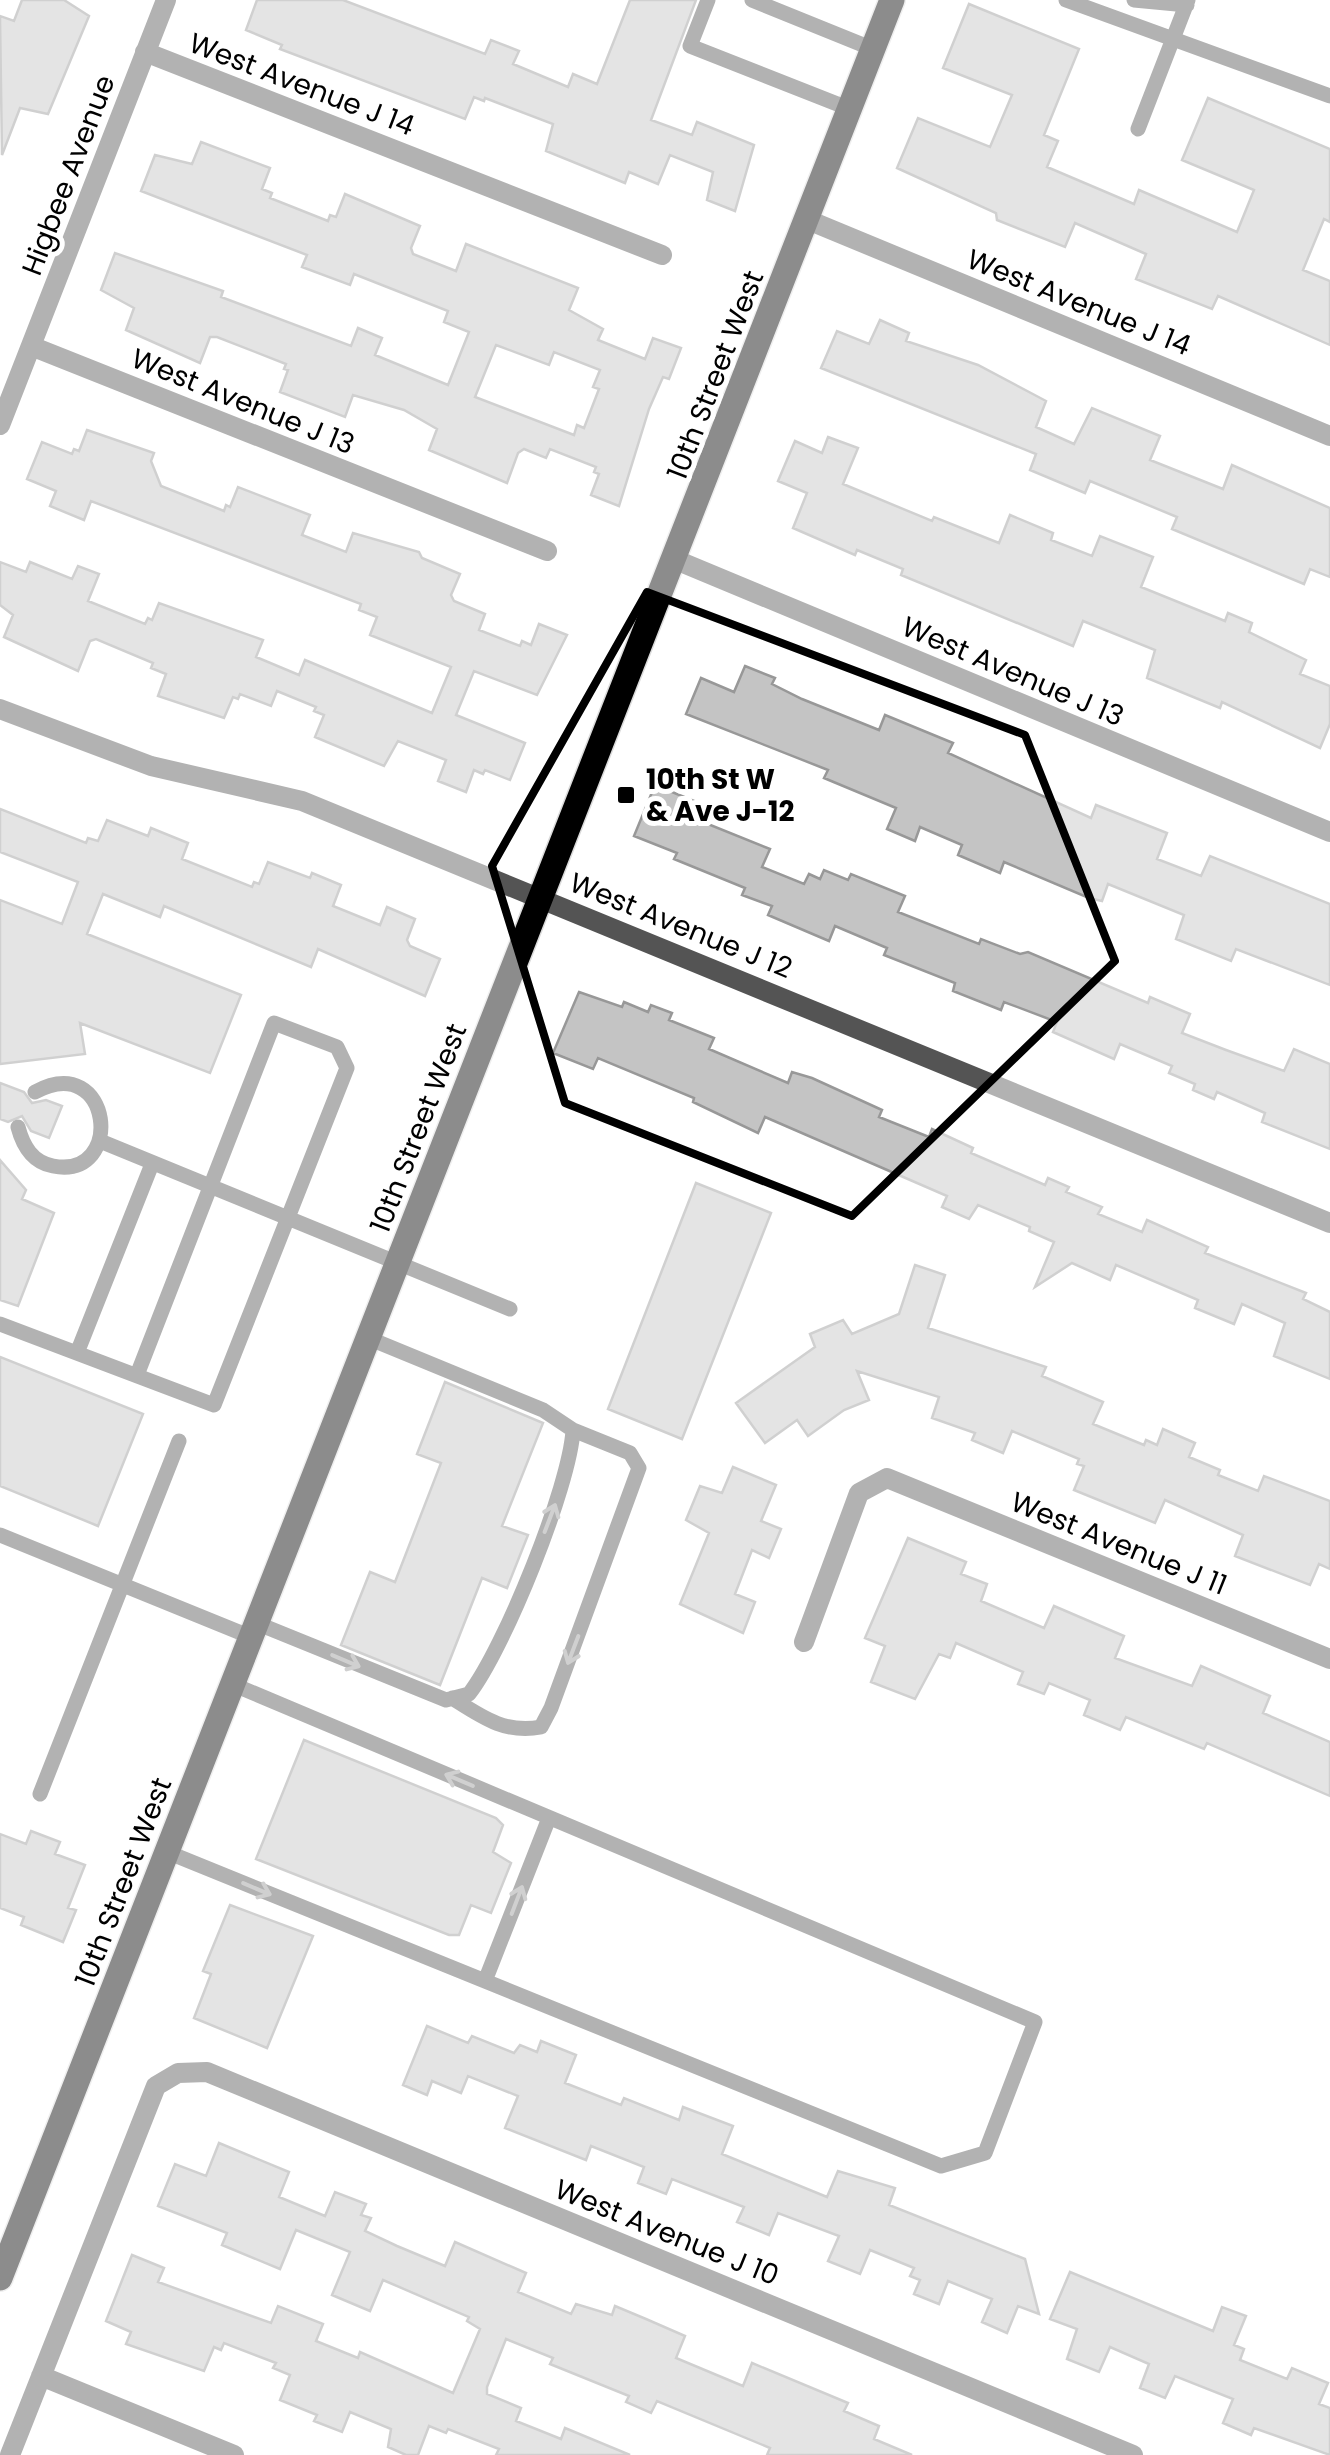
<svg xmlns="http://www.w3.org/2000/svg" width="1330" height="2455" font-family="Poppins,sans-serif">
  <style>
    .building { fill: #c4c4c4; stroke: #989898; stroke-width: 2.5; fill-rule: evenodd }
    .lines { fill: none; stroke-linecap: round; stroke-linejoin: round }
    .primary-casing { stroke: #dbdbdb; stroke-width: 28 }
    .service { stroke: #545454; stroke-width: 15 }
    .minor { stroke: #545454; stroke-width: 20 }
    .primary { stroke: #000; stroke-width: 25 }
    .oneway { stroke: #989898 }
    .marked { fill: none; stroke: #000; stroke-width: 8; stroke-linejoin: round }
    .poi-dot { fill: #000; stroke: #fff; stroke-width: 4 }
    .labels { text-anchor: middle; stroke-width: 10; stroke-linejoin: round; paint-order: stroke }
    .street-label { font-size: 28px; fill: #000; stroke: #fff }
    .poi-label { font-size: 28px; font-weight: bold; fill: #000; stroke: #fff; text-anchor: start }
  </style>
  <rect width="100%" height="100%" fill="#fff"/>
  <!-- building -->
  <path class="building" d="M22 0H64L89 16 48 114 20 108 2 155 0 16 14 21Z
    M257 0H343L485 54 491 40 519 51 513 64 568 87 573 74 597 84 630 0H696L651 120 692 135 697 122 754 145 735 211 707 200 713 172 670 155 658 184 629 172 625 183 546 151 553 124 485 98 484 101 474 97 465 119 280 49 282 45 246 30Z
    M969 4 1079 49 1044 135 1058 141 1047 167 1134 204 1139 190 1237 232 1254 190 1182 160 1208 98 1330 149V222L1324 219 1303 270 1330 281V345L1218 296 1212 309 1136 279 1146 254 1075 223 1065 247 997 220 996 213 897 168 918 118 990 147 1012 95 943 68Z
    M201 142 270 168 262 189 272 193 270 198 328 221 330 215 336 217 345 194 420 226 411 248 413 254 456 271 466 244 578 288 569 310 603 329 598 340 645 359 653 338 681 348 669 379 663 377 649 409 619 506 591 495 599 474 594 472 596 467 550 449 546 458 524 449 518 453 507 483 429 450 437 429 404 410 353 395 345 417 280 392 288 370 284 369 286 364 217 337H210L200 363 126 330 134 308 101 290 115 253 223 291 221 297 351 346 358 328 382 338 375 355 448 385 469 332 444 322 448 311 354 274 350 285 302 267 307 255 141 191 155 155 192 164ZM496 345 549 365 554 352 600 370 593 387 599 389 584 428 577 425 574 435 475 397Z
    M880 320 909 333 906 341 978 365 1046 401 1036 427 1074 444 1092 408 1160 436 1150 460 1223 489 1232 465 1330 508V577L1310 569 1304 584 1172 529 1177 517 1090 481 1085 493 1030 470 1036 454 821 368 837 331 869 344Z
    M87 430 154 453 151 461 161 486 224 511 226 505 230 507 238 487 310 515 302 535 346 552 353 533 419 552 422 558 460 574 451 595 454 601 485 614 479 630 520 646 522 641 531 645 539 624 567 635 537 695 474 671 456 715 525 743 510 780 485 770 483 774 474 770 466 792 438 781 446 760 398 741 384 766 315 737 324 715 314 711 316 707 277 691 271 706 240 694 238 699 233 697 224 718 158 696 166 674 151 668 153 663 96 639 90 641 78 671 4 637 13 615 0 605V562L26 572 30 562 72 579 78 566 99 574 88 601 145 624 148 618 152 620 159 603 263 640 256 657 299 675 305 660 432 713 451 667 370 635 377 617 359 610 361 604 91 501 84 520 50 506 56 491 27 479 42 442 72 454 74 449 79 451Z
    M828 437 858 448 843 484 932 521 934 517 999 543 1010 515 1053 533 1051 540 1092 556 1100 536 1153 557 1141 587 1225 621 1228 613 1252 623 1249 632 1306 660 1300 674 1330 686V724L1320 748 1222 702 1220 708 1147 678 1155 650 1083 621 1073 646 901 575 903 569 857 550 855 555 793 528 807 493 778 481 795 441 822 453Z
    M745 666 775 678 772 684 802 699 879 730 885 715 953 743 948 753 1091 818 1096 805 1167 833 1157 859 1201 876 1210 856 1330 904V985L1236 949 1231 961 1176 939 1184 915 1108 884 1102 901 1089 898 1004 862 1000 873 958 855 962 845 920 827 915 841 887 829 896 808 824 778 828 770 686 714 701 678 734 692Z
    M655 785 694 801 688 816 770 849 762 867 804 884 809 874 820 879 824 870 848 880 851 874 905 896 898 912 979 944 981 939 1020 954 1028 952 1148 1003 1150 997 1190 1014 1182 1033 1226 1050 1284 1071 1294 1049 1330 1064V1149L1262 1122 1265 1113 1217 1092 1214 1099 1193 1090 1195 1084 1169 1073 1172 1066 1120 1044 1114 1059 1053 1032 1057 1022 1004 1002 1001 1010 953 991 955 983 884 955 887 948 835 926 829 941 768 915 772 906 742 895 745 888 674 859 677 853 634 836Z
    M0 809 86 843 88 838 98 841 107 820 148 836 151 828 188 843 182 859 252 887 254 882 259 884 268 862 310 878 312 873 341 885 333 906 380 925 387 907 415 919 407 940 410 946 440 959 425 996 318 949 311 967 164 906 160 917 103 894 87 934 241 995 210 1073 80 1023 85 1054 0 1064V900L62 924 78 882 0 852Z
    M579 992 622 1007 624 1002 648 1012 651 1005 672 1013 669 1020 714 1038 709 1049 788 1083 792 1072 812 1078 882 1110 879 1117 929 1137 932 1129 973 1148 971 1153 1045 1185 1048 1178 1069 1187 1066 1192 1102 1207 1098 1214 1142 1232 1147 1220 1208 1247 1205 1253 1306 1293 1303 1299 1330 1312V1379L1274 1356 1285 1323 1242 1304 1234 1324 1195 1308 1198 1300 1116 1265 1110 1280 1072 1263 1035 1287 1054 1242 1029 1231 1030 1227 978 1205 969 1219 942 1207 947 1196 765 1117 758 1133 693 1102 694 1098 598 1058 593 1069 553 1053Z
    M0 1083 24 1092 32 1103 46 1100 62 1106 49 1138 31 1131 22 1116 8 1122 0 1119Z
    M0 1160 26 1190 22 1199 54 1213 18 1306 0 1300Z
    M696 1183 771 1213 682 1439 608 1409Z
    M915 1265 945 1275 928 1328 1046 1367 1042 1376 1103 1402 1093 1424 1144 1445 1146 1440 1157 1445 1163 1429 1195 1443 1189 1457 1220 1470 1218 1475 1258 1491 1264 1476 1330 1501V1569L1319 1564 1310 1585 1235 1556 1243 1535 1165 1500 1155 1523 1106 1503 1074 1490 1084 1466 1077 1464 1079 1459 1012 1431 1003 1453 972 1440 975 1433 932 1418 939 1397 857 1371 869 1400 844 1410 808 1436 797 1420 765 1443 736 1403 815 1347 810 1334 843 1320 852 1334 899 1314Z
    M0 1357 143 1414 98 1526 0 1486Z
    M445 1382 543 1423 502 1526 528 1535 507 1588 482 1578 440 1685 341 1645 370 1572 395 1582 441 1463 417 1454Z
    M733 1467 776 1485 761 1521 781 1529 769 1558 752 1550 735 1594 755 1602 743 1633 680 1604 709 1533 686 1520 700 1486 722 1493Z
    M908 1538 966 1562 961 1574 987 1584 981 1601 1044 1628 1054 1606 1124 1636 1115 1658 1192 1686 1201 1666 1270 1696 1263 1713 1330 1742V1796L1207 1743 1204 1749 1126 1717 1120 1730 1084 1715 1090 1700 1049 1683 1044 1694 1018 1684 1023 1672 956 1643 950 1658 939 1654 915 1699 871 1682 885 1646 865 1638Z
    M304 1740 496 1818 503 1825 493 1852 511 1863 491 1913 471 1905 459 1935H449L256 1859Z
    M31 1831 60 1842 55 1854 85 1865 68 1908 76 1910 63 1942 21 1925 24 1917 0 1908V1834L26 1844Z
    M230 1905 313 1936 267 2048 194 2018 211 1974 203 1971Z
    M427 2026 468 2043 472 2036 514 2053 520 2045 537 2052 541 2041 576 2055 565 2083 621 2105 624 2098 679 2120 683 2107 733 2126 722 2154 827 2197 838 2171 895 2188 889 2205 1025 2259 1039 2314 1018 2306 1007 2333 982 2322 992 2299 948 2281 939 2304 914 2294 920 2280 910 2276 914 2268 870 2250 860 2274 828 2261 839 2236 778 2213 769 2235 737 2222 744 2207 672 2179 666 2194 638 2183 644 2167 591 2146 586 2160 505 2128 518 2096 468 2076 461 2093 432 2081 427 2095 403 2085Z
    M219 2143 289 2172 279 2197 325 2216 335 2192 366 2204 361 2215 371 2218 365 2231 397 2246 445 2266 455 2242 526 2273 518 2292 571 2314 576 2304 612 2315 615 2306 646 2319 685 2336 676 2358 743 2386 752 2363 848 2403 844 2411 879 2426 874 2439 912 2455H767L770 2448 657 2401 651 2413 626 2402 629 2396 550 2364 553 2358 506 2339 487 2387V2394L521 2408 516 2421 561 2439 565 2428 630 2455H496L499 2449 448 2429 446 2433 429 2426 418 2455H406L388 2447 391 2429 350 2412 342 2432 314 2421 317 2415 280 2400 290 2375 273 2368 276 2363 224 2343 221 2350 214 2347 204 2371 126 2344 131 2332 106 2321 132 2255 164 2268 158 2282 271 2323 278 2306 323 2324 316 2341 358 2358 360 2352 453 2393 480 2329 467 2321 469 2317 383 2280 370 2311 332 2295 350 2252 296 2230 280 2269 222 2245 227 2233 158 2206 175 2164 206 2176Z
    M1070 2272 1213 2331 1222 2307 1246 2316 1234 2345 1244 2349 1240 2360 1287 2379 1292 2368 1328 2383 1319 2404 1330 2408V2455L1254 2428 1251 2435 1223 2423 1233 2399 1175 2376 1165 2398 1140 2388 1149 2364 1110 2347 1099 2372 1067 2359 1077 2329 1050 2319Z"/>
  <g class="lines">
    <!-- primary casing -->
    <g class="primary-casing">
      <path id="primary" d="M0 2278 892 0"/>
    </g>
    <!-- service -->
    <path class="service" d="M708 0 690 46 850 109
      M752 0 873 49
      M1066 0 1330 96
      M1134 0 1187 5
      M1138 129 1188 0
      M18 1127C23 1146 32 1162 53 1166 126 1180 112 1050 35 1092
      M100 1141 510 1309
      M0 1324 214 1405 347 1068 337 1047 274 1023 137 1375
      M77 1353 152 1164
      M0 1535 251 1637
      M256 1623 446 1700 469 1694C504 1649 570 1486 573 1430L543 1410 368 1338
      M452 1698C482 1717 505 1734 541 1727L551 1708 639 1468 630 1453 573 1430
      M40 1794 179 1441
      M167 1852 941 2166 985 2153 1035 2022 232 1684
      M485 1981 549 1818"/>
    <!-- minor -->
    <path class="minor" d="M145 52 662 255
      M808 220 1330 436
      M31 346 547 551
      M0 425 166 0
      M676 560 1330 832
      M0 709 151 766 302 801 1330 1223
      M804 1642 859 1493 887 1478 1330 1659
      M41 2376 234 2455
      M10 2455 156 2086 178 2073 207 2072 1133 2455"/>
    <!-- primary -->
    <use href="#primary" class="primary"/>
  </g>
  <!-- one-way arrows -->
  <defs><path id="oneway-shaft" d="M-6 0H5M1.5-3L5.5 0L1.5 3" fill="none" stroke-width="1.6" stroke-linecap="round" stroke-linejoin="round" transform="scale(2.5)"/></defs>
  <g class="oneway">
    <use href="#oneway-shaft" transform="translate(550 1518) rotate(-69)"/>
    <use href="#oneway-shaft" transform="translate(573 1650) rotate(111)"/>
    <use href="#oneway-shaft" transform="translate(346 1661) rotate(23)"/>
    <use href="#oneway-shaft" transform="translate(459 1780) rotate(-157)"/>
    <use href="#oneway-shaft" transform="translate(257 1889) rotate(23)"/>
    <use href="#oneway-shaft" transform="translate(517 1900) rotate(-69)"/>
  </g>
  <!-- marked area -->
  <path d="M0 0H1330V2455H0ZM647 592 1025 735 1115 961 852 1216 565 1103 492 866Z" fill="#fff" fill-opacity=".55" fill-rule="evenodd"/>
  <path class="marked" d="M647 592 1025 735 1115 961 852 1216 565 1103 492 866Z"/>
  <!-- markers -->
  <rect class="poi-dot" x="616" y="785" width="20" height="20" rx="5"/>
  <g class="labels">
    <!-- street labels -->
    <g class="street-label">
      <text transform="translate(302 84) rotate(21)" y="10">West Avenue J 14</text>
      <text transform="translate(68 175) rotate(-69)" y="10">Higbee Avenue</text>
      <text transform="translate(1079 302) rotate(22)" y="10">West Avenue J 14</text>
      <text transform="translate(715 375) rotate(-69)" y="10">10th Street West</text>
      <text transform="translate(243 401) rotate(22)" y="10">West Avenue J 13</text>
      <text transform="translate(1013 671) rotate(23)" y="10">West Avenue J 13</text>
      <text transform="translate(681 925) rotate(22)" y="10">West Avenue J 12</text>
      <text transform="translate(418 1128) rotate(-69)" y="10">10th Street West</text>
      <text transform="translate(1119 1543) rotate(22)" y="10">West Avenue J 11</text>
      <text transform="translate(123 1882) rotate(-69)" y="10">10th Street West</text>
      <text transform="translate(667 2232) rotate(22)" y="10">West Avenue J 10</text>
    </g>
    <!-- poi labels -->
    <g class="poi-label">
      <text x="646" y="789">10th St W<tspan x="646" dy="32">&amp; Ave J-12</tspan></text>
    </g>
  </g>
</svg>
